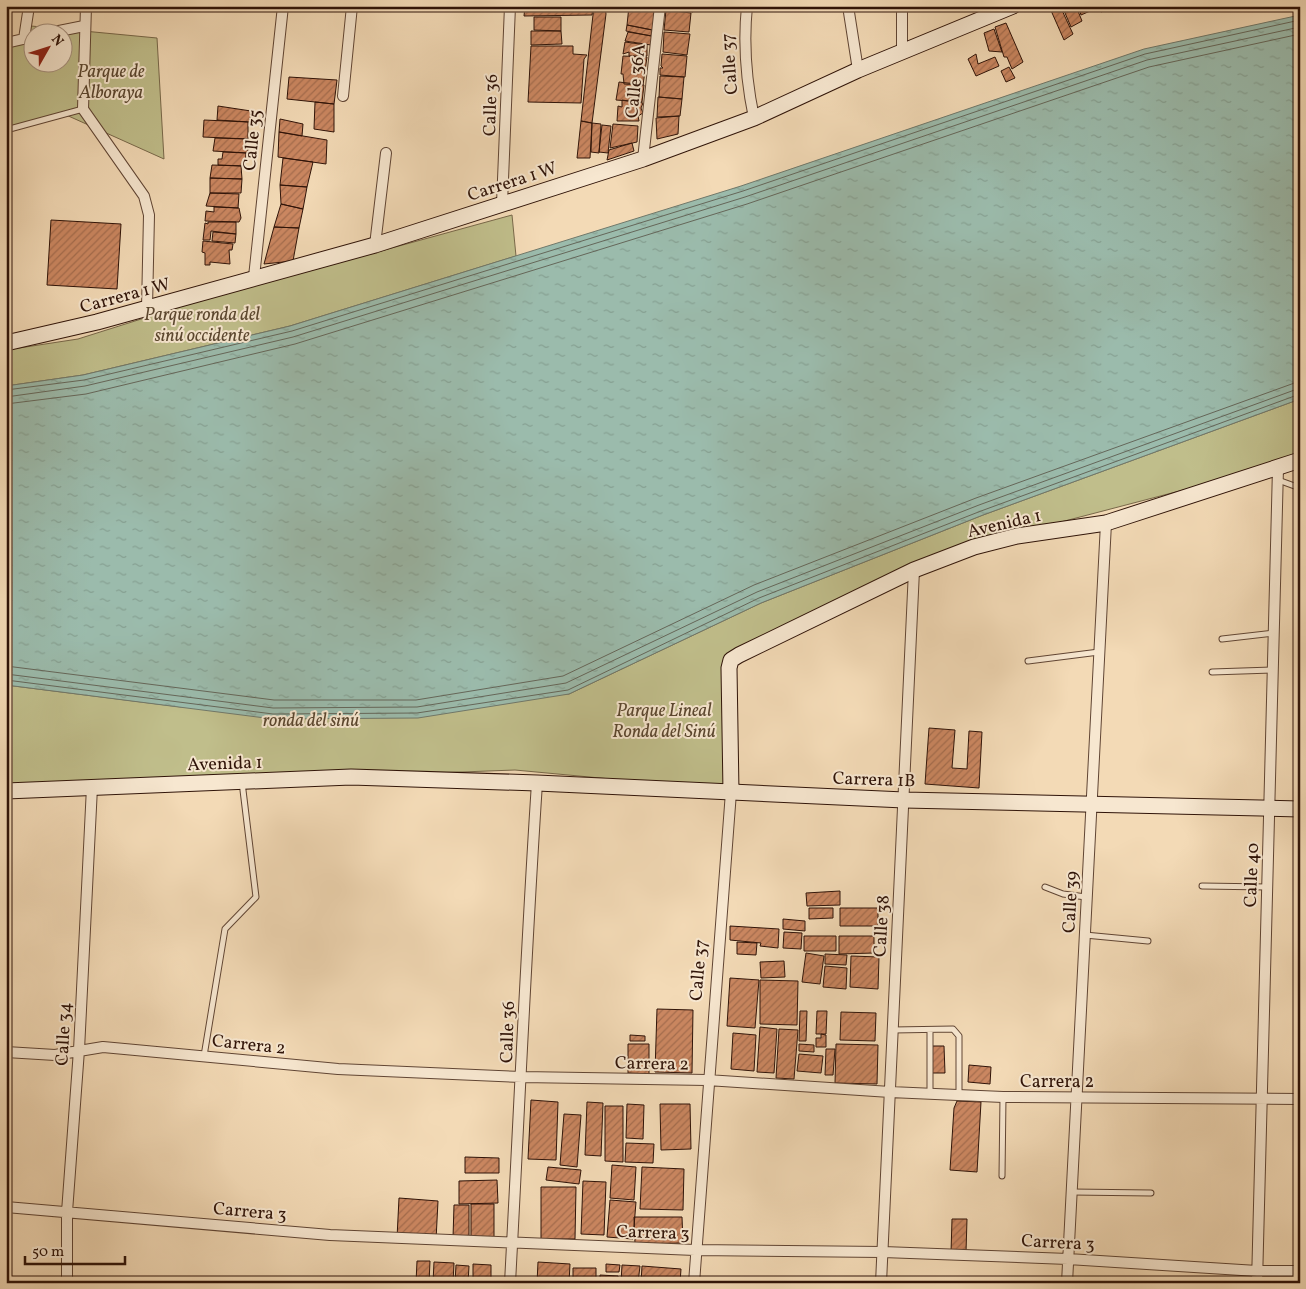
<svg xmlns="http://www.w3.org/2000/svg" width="1306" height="1289" font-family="Vollkorn,serif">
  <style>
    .green { fill: #c0be8b; stroke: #78684a; fill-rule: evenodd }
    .water { fill: url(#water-ripples); stroke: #70786a }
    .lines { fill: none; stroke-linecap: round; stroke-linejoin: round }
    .shore { stroke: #65675a; stroke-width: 1 }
    .building { fill: url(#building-hatch); stroke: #2f1308 }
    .lane-casing { stroke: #604534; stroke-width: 7 }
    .street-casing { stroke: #604534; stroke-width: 12 }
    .secondary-casing { stroke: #2f1308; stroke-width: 17 }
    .lane { stroke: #f7e7d0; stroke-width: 5 }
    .street { stroke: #f7e7d0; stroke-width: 10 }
    .secondary { stroke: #f7e7d0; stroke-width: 15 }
    .labels { text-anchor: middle; stroke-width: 4; stroke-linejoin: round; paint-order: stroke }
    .street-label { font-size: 18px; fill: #2f1308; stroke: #f7e7d0 }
    .park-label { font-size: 18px; font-style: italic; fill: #5a462f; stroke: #f7e7d0 }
  </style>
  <defs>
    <pattern id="water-ripples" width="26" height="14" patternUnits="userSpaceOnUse" patternTransform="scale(1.25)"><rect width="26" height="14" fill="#9bbbac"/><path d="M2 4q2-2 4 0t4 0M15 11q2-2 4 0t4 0" fill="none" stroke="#86a092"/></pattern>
    <pattern id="building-hatch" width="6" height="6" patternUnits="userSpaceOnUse" patternTransform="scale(1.25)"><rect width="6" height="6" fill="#cb8761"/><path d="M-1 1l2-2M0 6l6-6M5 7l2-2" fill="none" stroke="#a56d4e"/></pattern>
  </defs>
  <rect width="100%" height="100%" fill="#f3dab6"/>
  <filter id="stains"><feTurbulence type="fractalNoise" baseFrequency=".004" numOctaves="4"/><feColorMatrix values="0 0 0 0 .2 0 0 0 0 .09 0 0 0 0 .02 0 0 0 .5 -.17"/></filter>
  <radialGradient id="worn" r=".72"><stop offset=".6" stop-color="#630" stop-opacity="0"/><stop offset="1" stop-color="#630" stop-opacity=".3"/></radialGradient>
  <!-- green -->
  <path class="green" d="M31 26 157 38 164 159 64 114 6 128V43L21 37ZM32 32H62V62H32Z
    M512 215 516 256 290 326 83 375 6 386V350L78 339 195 302Z
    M1300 399V455L1275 466 992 540 730 657 728 790 515 770 6 789V685L181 707 569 694 761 603 983 515Z"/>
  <!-- water -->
  <path class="water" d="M1300 15V399L983 515 761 603 569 694 418 718 273 719 6 685V386L83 375 290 326 741 186 1144 49Z"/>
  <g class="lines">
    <!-- shore -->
    <path class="shore" d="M6 390 84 380 292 331 743 191 1145 54 1300 20
      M6 397 85 386 293 337 745 197 1147 60 1300 27
      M6 404 86 394 295 344 747 204 1149 67 1300 34
      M6 666 274 700H416L563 676 754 585 976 498 1300 381
      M6 674 273 708 417 707 566 683 757 592 979 505 1300 388
      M6 680 273 714 417 713 568 690 759 598 981 511 1300 394"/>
  </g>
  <!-- building -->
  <path class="building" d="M525 6H593L592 15 524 16Z
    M594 6H605L606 14 592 123 581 121Z
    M629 6 654 9 653 30 627 25Z
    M638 6H657L656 10Z
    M667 6H693V12L667 9Z
    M1049 6H1060L1073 34 1064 40Z
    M1062 6H1076L1082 21 1071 27Z
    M1078 6H1096L1097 8 1081 15Z
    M1099 6H1114L1101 12Z
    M666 10 691 13 689 32 664 30Z
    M534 17H561V31L534 30Z
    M1006 23 1023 62 1012 69 1007 57H1004L995 27Z
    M627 25 652 30 651 36 626 31Z
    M994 29 1002 52 989 51 984 33Z
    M531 31H561L562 44 531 45Z
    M628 32 652 36 651 45 625 41Z
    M664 32 690 34 687 55 663 52Z
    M625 42 647 45V56H629V52L623 54Z
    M531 46H573V54L587 55 584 59 581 103 528 102Z
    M662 54 687 56 685 77 660 75V68H663L661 66Z
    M976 54 978 64 995 57 999 66 976 76 968 59Z
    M623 56 647 57 643 85 624 84 623 74H621Z
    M1009 67 1015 78 1006 82 1001 71Z
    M660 76 684 77 682 99 659 97Z
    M289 77 337 80 334 104 287 99Z
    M619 82 644 85 642 102 616 100Z
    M658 97 682 99 680 116 657 117Z
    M622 100 643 103 641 108 643 113 638 116 639 121H617L618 106 622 107Z
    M315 102 334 104V132L314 129Z
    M218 106 251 111 250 122 217 120Z
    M679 116 678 134 657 139 656 118Z
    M280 119 303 124 302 136 279 132Z
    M204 120 248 122V139L203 137Z
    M581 121 592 123 590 158H577Z
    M592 123 601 124 599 153 591 152Z
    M613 124 638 126 637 142 610 148Z
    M602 125 611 126 608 153 599 152Z
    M279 132 327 140 326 164 278 157Z
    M215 138 248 139V153L213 151Z
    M632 143 634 151 607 160 609 150Z
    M223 152 246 153 245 166 218 165V159H222Z
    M283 158 313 162 307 187 280 185Z
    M212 165 241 166 242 179 210 178Z
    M210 178 242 179 241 193H210Z
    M280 185 307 187 303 209 281 204Z
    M210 193 239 194 238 208 206 206Z
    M281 204 303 209 299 228 274 227Z
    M214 207 239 208 241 218 239 222 205 221 206 211 214 212Z
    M51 220 121 224 117 289 47 285Z
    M208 222H236V234L211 231 210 240H203L205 223 208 224Z
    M274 227 299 228 293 261 264 264Z
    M213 232 236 234 235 243 212 241Z
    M203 241 233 244 232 250H229L230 264 210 262V265H205V253L202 252Z
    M929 728 955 730 952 768 967 769 969 731 982 732 979 788 925 784Z
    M840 891V905L807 906 806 893Z
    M809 908H833V918L809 919Z
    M840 908H878V926H840Z
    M783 919 805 921V931L783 929Z
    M730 926 779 929 778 948 760 946 761 943 730 940Z
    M784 932 802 933 801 949 783 948Z
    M804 936H836V951H804Z
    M839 936H874V953L839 954Z
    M737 942 757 943 756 955 737 954Z
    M806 953 824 956 820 984 802 982Z
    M825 954 847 955 846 965 825 964Z
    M851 956 879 957 878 989 850 987Z
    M784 961 785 977 761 978 760 962Z
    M825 966 847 968 846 989 823 987Z
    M730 978 759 980 755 1028 727 1026Z
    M760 980 798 981 797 1025 760 1024Z
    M657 1009 693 1010 692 1073 655 1072Z
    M800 1011H807L806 1041H799Z
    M817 1011H827L826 1034H816Z
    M841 1012 876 1013 875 1041 840 1040Z
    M760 1027 777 1029 774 1073 757 1072Z
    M779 1029 798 1030 794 1079 776 1078Z
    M733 1033 756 1035 754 1071 731 1069Z
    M821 1034 826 1035V1047H816V1038H821Z
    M630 1035 645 1036V1041H630Z
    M628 1044H649V1074L628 1073Z
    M799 1044 814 1045V1052L799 1051Z
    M836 1044 878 1045 877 1084 835 1083Z
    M932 1046H944L945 1073H932Z
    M826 1049H835L833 1075H825Z
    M799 1054 823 1056 821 1073 797 1071Z
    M969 1065 991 1067 990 1084 968 1082Z
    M531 1100 558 1102 556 1160 528 1159Z
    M957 1101 981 1102 977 1172 950 1170 954 1108Z
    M587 1102 603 1103 601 1156 585 1155Z
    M627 1104 644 1105 643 1139 626 1138Z
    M660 1104H690L691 1149 661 1150Z
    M605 1106H623V1162L605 1161Z
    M564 1114 581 1115 577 1167 560 1165Z
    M626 1143 654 1144 653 1163 625 1162Z
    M465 1157 499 1158V1173H465Z
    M612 1165 636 1167 634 1200 610 1198Z
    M548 1167 581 1170 579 1184 546 1180Z
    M642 1167 684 1169 683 1210 640 1209Z
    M497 1180 498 1203 459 1204V1181Z
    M583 1181 606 1182 604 1235 581 1234Z
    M541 1187H576L575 1239H541Z
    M399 1198 438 1201 436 1240 397 1238Z
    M610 1200 636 1202 633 1239 607 1237Z
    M471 1204H494V1240H471Z
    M454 1205H469V1239L453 1238Z
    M634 1217H682L683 1243 635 1244Z
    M952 1219H967L966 1252 951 1253Z
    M417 1261H430L429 1283H416Z
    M434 1262 454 1263 453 1283H433Z
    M538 1262 570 1264 569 1283H537Z
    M473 1264 491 1265V1283H473Z
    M606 1264 620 1265 619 1272H606Z
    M456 1265 469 1266 468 1283H455Z
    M622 1265 640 1266 638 1283H621Z
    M642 1266 681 1269 680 1283H641Z
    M573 1268H596V1283H573Z
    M600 1275 618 1276V1283H600Z"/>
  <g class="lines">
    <!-- lane casing -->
    <g class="lane-casing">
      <path id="lane" d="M6 130 83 109
        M1278 480 1300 488
        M1222 639 1274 633
        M1028 661 1099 652
        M1212 672 1272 670
        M1202 886 1267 887
        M1045 887 1063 894 1086 897
        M1085 935 1148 941
        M893 1030 953 1029 959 1036V1095
        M930 1030V1094
        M204 1056 225 929 256 897 242 782
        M1002 1176 1003 1097
        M1072 1192 1151 1193"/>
    </g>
    <!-- street casing -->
    <g class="street-casing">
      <path id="street" d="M86 6 83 109 144 196 149 215 147 308
        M747 6C743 45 746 80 754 118
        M848 6 858 70
        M902 6V52
        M54 32 84 26
        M24 39 29 6
        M6 43 32 37
        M343 96 352 6
        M643 159 660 6
        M502 204 510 6
        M375 245 386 153
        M254 277 283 6
        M6 1052 55 1055 103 1047 338 1069 522 1077 707 1080 890 1092 1003 1097 1300 1099
        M6 1207 330 1235 695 1250 883 1252 1068 1259 1257 1271H1300
        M67 1283V1212L79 1050 92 787
        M510 1283C519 1116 526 949 537 783
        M694 1283 731 792
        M881 1283 914 570
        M1067 1283 1106 523
        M1257 1283 1278 468"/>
    </g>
    <!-- secondary casing -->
    <g class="secondary-casing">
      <path id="secondary" d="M6 343 97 322 375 245 643 159 754 118 858 70 1013 6
        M6 791 351 777 537 783 904 800 1300 809
        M731 792 729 668 731 660 739 655 914 570 974 547 1017 536 1106 523 1300 460"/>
    </g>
    <!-- lane -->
    <use href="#lane" class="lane"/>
    <!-- street -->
    <use href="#street" class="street"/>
    <!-- secondary -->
    <use href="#secondary" class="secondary"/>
  </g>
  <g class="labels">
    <!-- street labels -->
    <g class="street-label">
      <text transform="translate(729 64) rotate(-94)" y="6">Calle 37</text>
      <text transform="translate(635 81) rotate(-84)" y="6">Calle 36A</text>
      <text transform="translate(490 105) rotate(-88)" y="6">Calle 36</text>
      <text transform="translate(252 140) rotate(-84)" y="6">Calle 35</text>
      <text transform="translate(512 181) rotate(-18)" y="6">Carrera 1 W</text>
      <text transform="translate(125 295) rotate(-15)" y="6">Carrera 1 W</text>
      <text transform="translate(1004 523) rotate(-13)" y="6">Avenida 1</text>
      <text transform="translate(225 763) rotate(-2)" y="6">Avenida 1</text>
      <text transform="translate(874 779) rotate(2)" y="6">Carrera 1B</text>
      <text transform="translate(1251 875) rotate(-88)" y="6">Calle 40</text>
      <text transform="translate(1070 902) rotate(-87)" y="6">Calle 39</text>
      <text transform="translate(881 926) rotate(-87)" y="6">Calle 38</text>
      <text transform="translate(698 970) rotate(-85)" y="6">Calle 37</text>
      <text transform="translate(507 1032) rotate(-88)" y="6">Calle 36</text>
      <text transform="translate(63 1034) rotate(-87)" y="6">Calle 34</text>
      <text transform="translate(249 1044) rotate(6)" y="6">Carrera 2</text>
      <text transform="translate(652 1063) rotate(1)" y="6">Carrera 2</text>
      <text x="1057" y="1087">Carrera 2</text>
      <text transform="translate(250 1211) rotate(5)" y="6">Carrera 3</text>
      <text transform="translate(653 1232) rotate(2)" y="6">Carrera 3</text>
      <text transform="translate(1058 1242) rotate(3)" y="6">Carrera 3</text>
    </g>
    <!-- park labels -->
    <g class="park-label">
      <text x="111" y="77">Parque de<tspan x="111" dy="21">Alboraya</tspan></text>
      <text x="202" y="320">Parque ronda del<tspan x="202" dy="21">sinú occidente</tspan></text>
      <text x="664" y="716">Parque Lineal<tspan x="664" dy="21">Ronda del Sinú</tspan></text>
      <text x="311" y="726">ronda del sinú</text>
    </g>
  </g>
  <!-- margin -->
  <rect width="1306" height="1289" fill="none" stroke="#f3dab6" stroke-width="25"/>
  <rect x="8" y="8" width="1291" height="1274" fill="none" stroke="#2f1308" stroke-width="2.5"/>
  <rect x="12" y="12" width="1281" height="1264" fill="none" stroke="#2f1308"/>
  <!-- north arrow -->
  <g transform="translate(48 48) rotate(51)"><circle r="24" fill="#f7e7d0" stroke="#a79280"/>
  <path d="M0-4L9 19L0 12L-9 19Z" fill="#8f2418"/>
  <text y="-8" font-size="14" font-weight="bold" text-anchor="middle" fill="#2f1308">N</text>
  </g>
  <!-- scale -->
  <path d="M25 1256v8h100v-8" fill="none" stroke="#2f1308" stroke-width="2.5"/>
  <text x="32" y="1256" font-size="15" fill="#2f1308" stroke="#f7e7d0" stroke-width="4" paint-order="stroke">50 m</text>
  <rect width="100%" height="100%" filter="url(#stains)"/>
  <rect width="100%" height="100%" fill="url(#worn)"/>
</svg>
